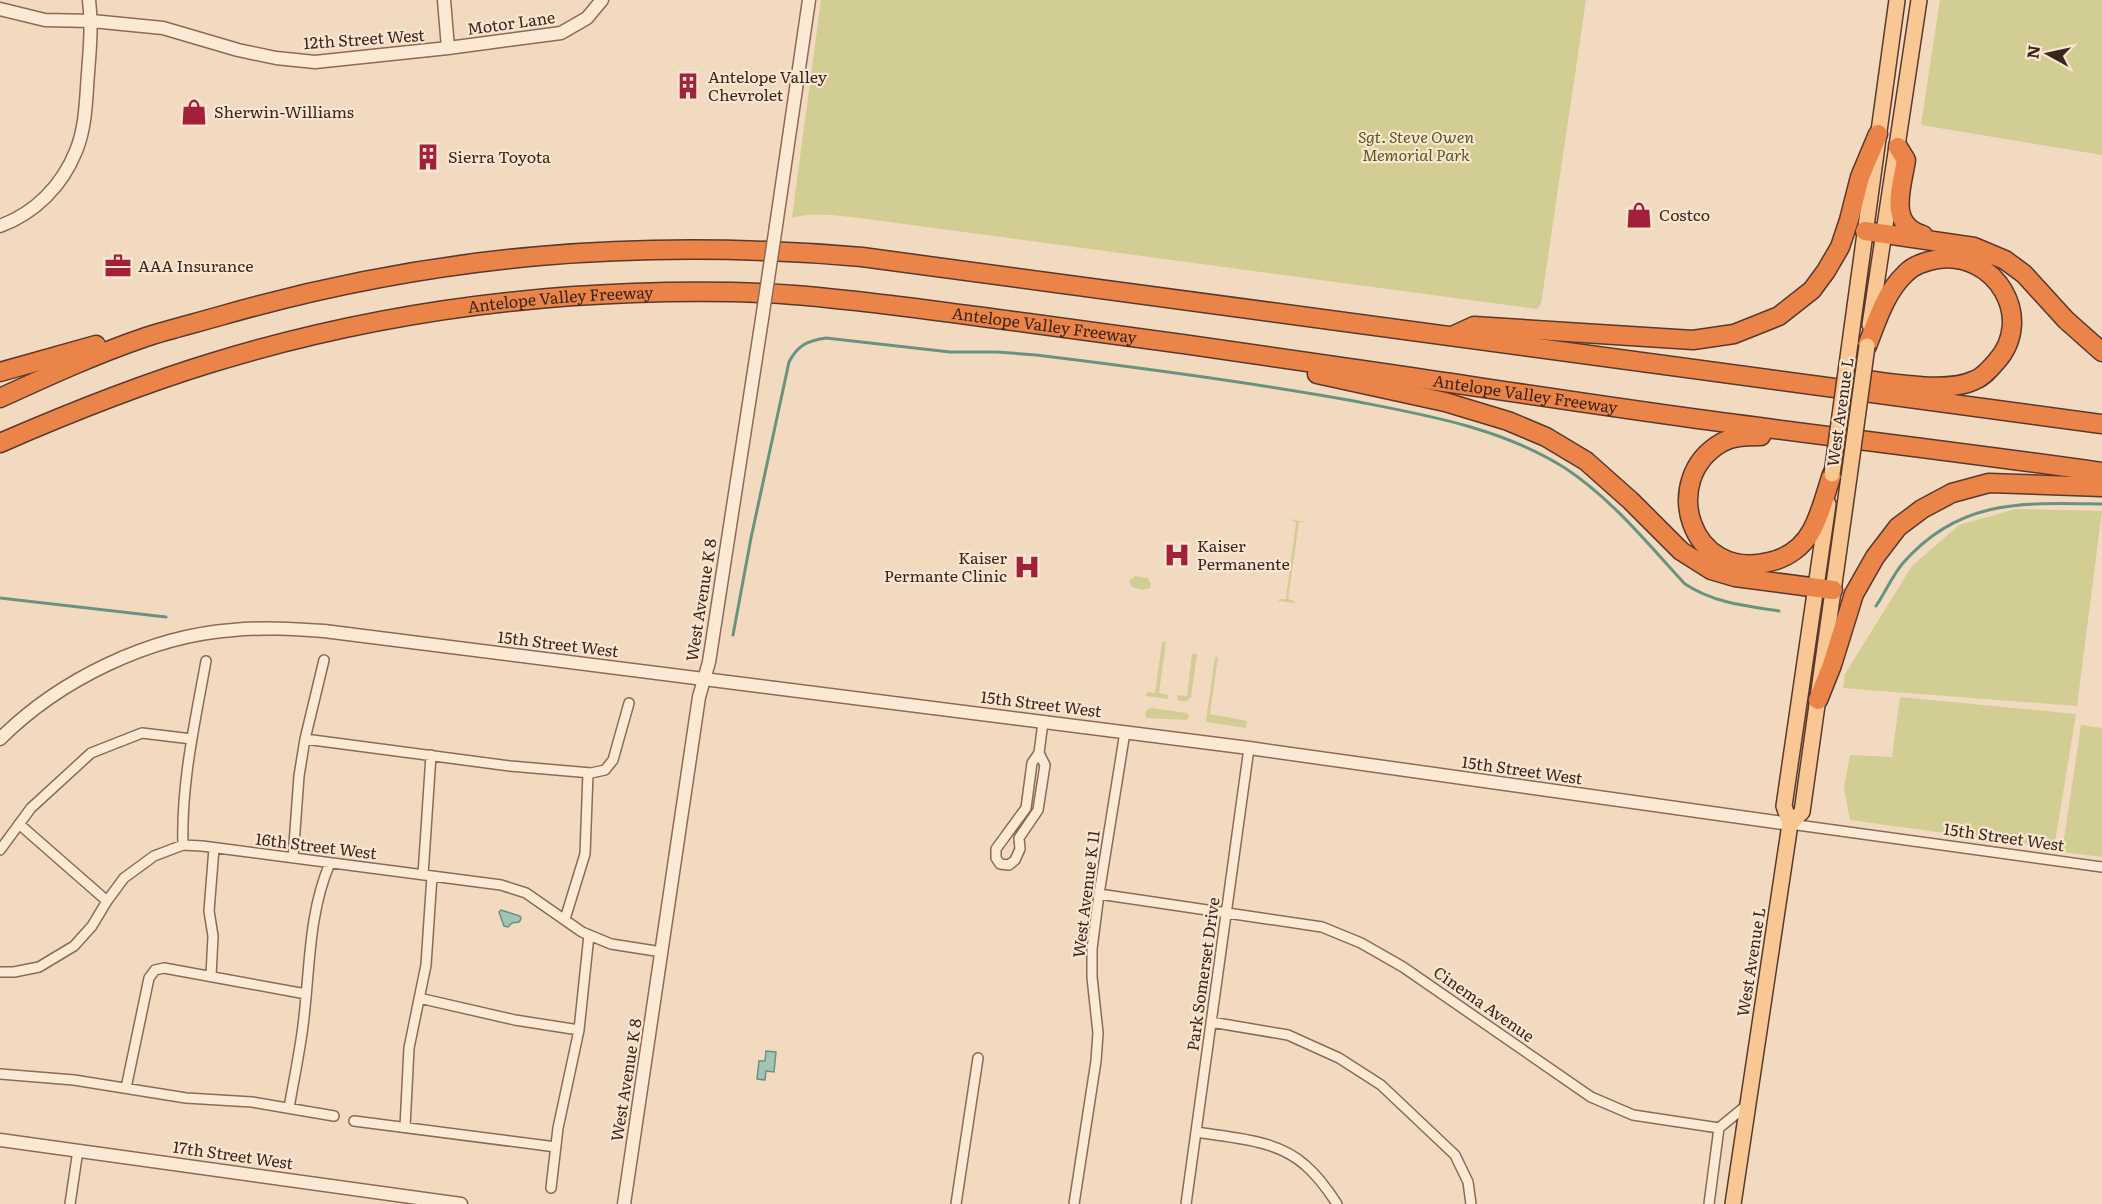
<svg xmlns="http://www.w3.org/2000/svg" width="2102" height="1204" font-family="Literata,serif">
  <style>
    .green { fill: #d1cd93 }
    .water { fill: #a3c4b4; stroke: #699381; stroke-width: 1.5 }
    .lines { fill: none; stroke-linecap: round; stroke-linejoin: round }
    .stream { stroke: #699381; stroke-width: 3 }
    .minor-casing { stroke: #8d6956; stroke-width: 12 }
    .tertiary-casing { stroke: #8d6956; stroke-width: 15 }
    .primary-casing { stroke: #5a382b; stroke-width: 18 }
    .motorway-casing { stroke: #5a382b; stroke-width: 21 }
    .minor { stroke: #fce9d4; stroke-width: 9 }
    .tertiary { stroke: #fce9d4; stroke-width: 12 }
    .primary { stroke: #f9c794; stroke-width: 15 }
    .motorway { stroke: #ea8448; stroke-width: 18 }
    .tertiary-bridge-casing { stroke: #8d6956; stroke-width: 15; stroke-linecap: butt }
    .primary-bridge-casing { stroke: #5a382b; stroke-width: 18; stroke-linecap: butt }
    .tertiary-bridge { stroke: #fce9d4; stroke-width: 12 }
    .primary-bridge { stroke: #f9c794; stroke-width: 15 }
    .labels { text-anchor: middle; stroke-width: 4.5; stroke-linejoin: round; paint-order: stroke }
    .street-label { font-size: 16px; fill: #3b251c; stroke: #f9e5d0 }
    .poi-label { font-size: 16px; fill: #3b251c; stroke: #f9e5d0; text-anchor: start }
    .park-label { font-size: 16px; font-style: italic; fill: #565a20; stroke: #f9e5d0 }
  </style>
  <rect width="100%" height="100%" fill="#f2dac0"/>
  <!-- green -->
  <path class="green" d="M821 0H1586L1541 304 1537 309 852 217C831 215 812 212 792 218Z
    M1940 0H2102V155L1921 125Z
    M2016 509 2102 511 2077 706 1843 688 1845 674 1912 566 1959 525Z
    M1288 519 1306 522H1299L1288 599 1294 601 1295 603 1278 601 1280 599H1286L1296 522Z
    M1135 576 1148 578 1151 584 1150 588 1143 590 1132 587 1129 581Z
    M1162 642H1166L1159 693 1168 695V699L1146 696 1147 692 1155 693Z
    M1192 654H1197L1191 697 1187 701H1178L1177 695 1187 696Z
    M1215 657H1218L1210 714 1247 721 1246 728 1213 723 1207 722 1206 720Z
    M1900 697 2076 714 2054 848 1850 820 1844 788 1850 755 1892 757Z
    M1153 708 1187 713 1189 716 1187 720 1146 718 1145 713 1148 709Z
    M2081 725 2102 728V857L2062 852Z"/>
  <!-- water -->
  <path class="water" d="M501 910 520 916 521 919 519 922 512 923 508 927 504 926 499 912Z
    M766 1051 776 1052 774 1072 766 1071 765 1080 757 1079 759 1061H765Z"/>
  <g class="lines">
    <!-- stream -->
    <path class="stream" d="M0 598 166 617
      M1876 606C1885 593 1892 576 1903 563 1960 498 2023 503 2102 504
      M733 635 751 538 789 362C798 345 807 341 826 338L950 352H997L1036 355C1143 368 1249 382 1354 401 1426 415 1502 428 1565 468 1612 499 1648 544 1685 584 1714 603 1746 606 1779 611"/>
    <!-- minor casing -->
    <g class="minor-casing">
      <path id="minor" d="M305 739 510 766 591 773 605 770 613 760 629 703
        M1039 753 1045 765 1038 810 1019 838 1020 849 1015 860 1009 865 1000 864 996 858V849L1026 808 1032 763 1039 753 1043 722
        M19 824 107 901
        M1790 824 2102 867
        M183 845C181 784 195 722 206 661
        M0 850 31 808 91 753 142 733 192 739
        M293 858 299 776 305 739 324 660
        M423 875 431 755
        M1099 894 1322 927 1361 943 1403 967 1591 1097 1633 1115 1719 1128
        M565 919 585 854 588 773
        M0 972H14L39 967 74 946 92 926 107 901 124 878 154 856 183 845 202 846 501 885 526 893 582 932 611 944 662 952
        M211 976 213 936 209 911 214 848
        M419 998 515 1020 579 1030
        M1211 1022 1288 1035 1339 1058 1381 1085 1455 1155 1468 1182 1471 1204
        M0 1074 74 1080 186 1098 252 1102 334 1116
        M126 1088 149 978 155 970 164 968 306 994
        M289 1108C294 1078 301 1047 304 1017 310 965 309 912 330 863
        M354 1121 556 1147
        M405 1127 409 1048 426 965 432 876
        M1196 1132C1232 1138 1276 1139 1305 1165 1318 1176 1328 1190 1337 1204
        M551 1188 558 1128 579 1030 589 935
        M70 1204 78 1150
        M956 1204 978 1058
        M1074 1204 1096 1061 1098 1033 1092 977V949L1099 894 1125 732
        M1186 1204 1249 748
        M1709 1204 1719 1128 1747 1105"/>
    </g>
    <!-- tertiary casing -->
    <g class="tertiary-casing">
      <path id="tertiary" d="M444 0 448 48
        M0 9 45 20 92 21 163 28 238 50 276 58 315 62 448 48 561 33 587 18 602 0
        M0 226C35 213 62 186 76 151 86 127 86 99 88 73 90 48 92 25 89 0
        M776 226 809 0
        M0 739C59 680 149 636 233 630 263 627 294 629 324 631L1249 748 1790 824
        M0 1140 461 1204
        M624 1204 699 697 709 662 762 319"/>
    </g>
    <!-- primary casing -->
    <g class="primary-casing">
      <path id="primary" d="M1870 325 1919 0
        M1850 343 1897 0
        M1790 824 1802 812 1849 477
        M1733 1204 1790 824 1784 806 1828 504"/>
    </g>
    <!-- motorway casing -->
    <g class="motorway-casing">
      <g id="motorway">
        <path d="M1898 147 1906 160C1902 187 1887 225 1923 235"/>
        <path d="M1865 231 1974 247 2005 260 2024 274 2066 320 2102 352"/>
        <path d="M1452 336 1474 326 1693 340 1734 334 1779 316 1812 290 1826 271 1840 247 1849 220 1860 177 1878 134"/>
        <path d="M0 372 96 345"/>
        <path d="M1317 374 1445 402 1508 421 1546 437 1586 461 1631 501 1681 551 1711 570 1735 577 1833 590"/>
        <path d="M1849 378C1883 381 1945 395 1975 380 1983 377 1990 369 1996 362 2036 318 1995 251 1938 259 1927 261 1913 265 1905 274 1885 293 1877 321 1867 346"/>
        <path d="M0 398C48 376 96 354 146 337 171 329 196 323 220 316 435 254 640 238 862 257L2102 424"/>
        <path d="M1761 436C1748 436 1733 436 1721 443 1659 479 1690 582 1769 562 1787 558 1803 547 1812 530 1821 513 1826 492 1832 474"/>
        <path id="s1" d="M0 443C69 413 139 385 211 363 347 321 491 298 633 293 686 291 741 291 794 295 872 301 950 313 1028 323 1149 339 1269 356 1390 374 1492 389 1595 405 1698 419 1832 437 1967 453 2102 472"/>
        <path d="M1818 700 1832 665 1854 594 1875 557 1898 527 1922 509 1952 493 1989 483 2102 487"/>
      </g>
    </g>
    <!-- minor -->
    <use href="#minor" class="minor"/>
    <!-- tertiary -->
    <use href="#tertiary" class="tertiary"/>
    <!-- primary -->
    <use href="#primary" class="primary"/>
    <!-- motorway -->
    <use href="#motorway" class="motorway"/>
    <!-- tertiary-bridge casing -->
    <g class="tertiary-bridge-casing">
      <path id="tertiary-bridge" d="M762 319 776 226"/>
    </g>
    <!-- primary-bridge casing -->
    <g class="primary-bridge-casing">
      <path id="primary-bridge" d="M1832 474 1850 343
        M1849 477 1867 346"/>
    </g>
    <!-- tertiary-bridge -->
    <use href="#tertiary-bridge" class="tertiary-bridge"/>
    <!-- primary-bridge -->
    <use href="#primary-bridge" class="primary-bridge"/>
  </g>
  <!-- icons -->
  <defs>
    <g id="building-bare" transform="scale(2.07)"><path d="M-4-6H4V6H1V3H-1V6H-4ZM-2.5-4.3h1.7v1.8h-1.7ZM.8-4.3h1.7v1.8H.8ZM-2.5-1h1.7V.8h-1.7ZM.8-1h1.7V.8H.8Z" fill="#a22039" stroke="#f9e5d0" stroke-width="2.5" paint-order="stroke"/></g>
    <g id="shop-bare" transform="scale(2.07)"><path d="M-5-2.5h2.3a2.7 3.5 0 0 1 5.4 0H5L5.5 6h-11ZM-1.5-2.5h3a1.5 2.3 0 0 0-3 0Z" fill="#a22039" stroke="#f9e5d0" stroke-width="2.5" paint-order="stroke"/></g>
    <g id="office-bare" transform="scale(2.07)"><path d="M-6-3h4V-5.5h4V-3h4V5H-6ZM-1-4.5V-3h2v-1.5ZM-6 0V1H6V0Z" fill="#a22039" stroke="#f9e5d0" stroke-width="2.5" paint-order="stroke"/></g>
    <g id="hospital-bare" transform="scale(2.07)"><path d="M-5-5h3v3.5h4V-5h3V5h-3V1.5h-4V5h-3Z" fill="#a22039" stroke="#f9e5d0" stroke-width="2.5" paint-order="stroke"/></g>
  </defs>
  <g fill-rule="evenodd">
    <use href="#building-bare" x="688" y="86"/>
    <use href="#shop-bare" x="194" y="112"/>
    <use href="#building-bare" x="428" y="157"/>
    <use href="#shop-bare" x="1639" y="215"/>
    <use href="#office-bare" x="118" y="266"/>
    <use href="#hospital-bare" x="1177" y="555"/>
    <use href="#hospital-bare" x="1027" y="567"/>
  </g>
  <g class="labels">
    <!-- street labels -->
    <g class="street-label">
      <text transform="translate(511 23) rotate(-8)" y="6">Motor Lane</text>
      <text transform="translate(364 39) rotate(-4)" y="6">12th Street West</text>
      <text dy="6" stroke="none"><textPath href="#s1" startOffset="582">Antelope Valley Freeway</textPath></text>
      <text dy="6" stroke="none"><textPath href="#s1" startOffset="1068">Antelope Valley Freeway</textPath></text>
      <text dy="6" stroke="none"><textPath href="#s1" startOffset="1554">Antelope Valley Freeway</textPath></text>
      <text transform="translate(1840 412) rotate(-82)" y="6">West Avenue L</text>
      <text transform="translate(701 600) rotate(-81)" y="6">West Avenue K 8</text>
      <text transform="translate(558 644) rotate(7)" y="6">15th Street West</text>
      <text transform="translate(1041 704) rotate(7)" y="6">15th Street West</text>
      <text transform="translate(1522 770) rotate(8)" y="6">15th Street West</text>
      <text transform="translate(2004 837) rotate(8)" y="6">15th Street West</text>
      <text transform="translate(316 846) rotate(7)" y="6">16th Street West</text>
      <text transform="translate(1086 894) rotate(-83)" y="6">West Avenue K 11</text>
      <text transform="translate(1751 962) rotate(-81)" y="6">West Avenue L</text>
      <text transform="translate(1203 974) rotate(-82)" y="6">Park Somerset Drive</text>
      <text transform="translate(1484 1004) rotate(35)" y="6">Cinema Avenue</text>
      <text transform="translate(626 1080) rotate(-81)" y="6">West Avenue K 8</text>
      <text transform="translate(233 1155) rotate(8)" y="6">17th Street West</text>
    </g>
    <!-- poi labels -->
    <g class="poi-label">
      <text x="708" y="83">Antelope Valley<tspan x="708" dy="18">Chevrolet</tspan></text>
      <text x="214" y="118">Sherwin-Williams</text>
      <text x="448" y="163">Sierra Toyota</text>
      <text x="1659" y="221">Costco</text>
      <text x="138" y="272">AAA Insurance</text>
      <text x="1197" y="552">Kaiser<tspan x="1197" dy="18">Permanente</tspan></text>
      <text x="1007" y="564" text-anchor="end">Kaiser<tspan x="1007" dy="18">Permante Clinic</tspan></text>
    </g>
    <!-- park labels -->
    <g class="park-label">
      <text x="1416" y="143">Sgt. Steve Owen<tspan x="1416" dy="18">Memorial Park</tspan></text>
    </g>
  </g>
  <!-- north arrow -->
  <g transform="translate(2048 54) rotate(278)" stroke="#f9e5d0" stroke-width="4.5" paint-order="stroke">
  <path d="M0-4.5L10 22L0 15L-10 22Z" fill="#3b251c"/>
  <text y="-9" font-size="16" font-weight="bold" text-anchor="middle" fill="#3b251c">N</text>
  </g>
</svg>
